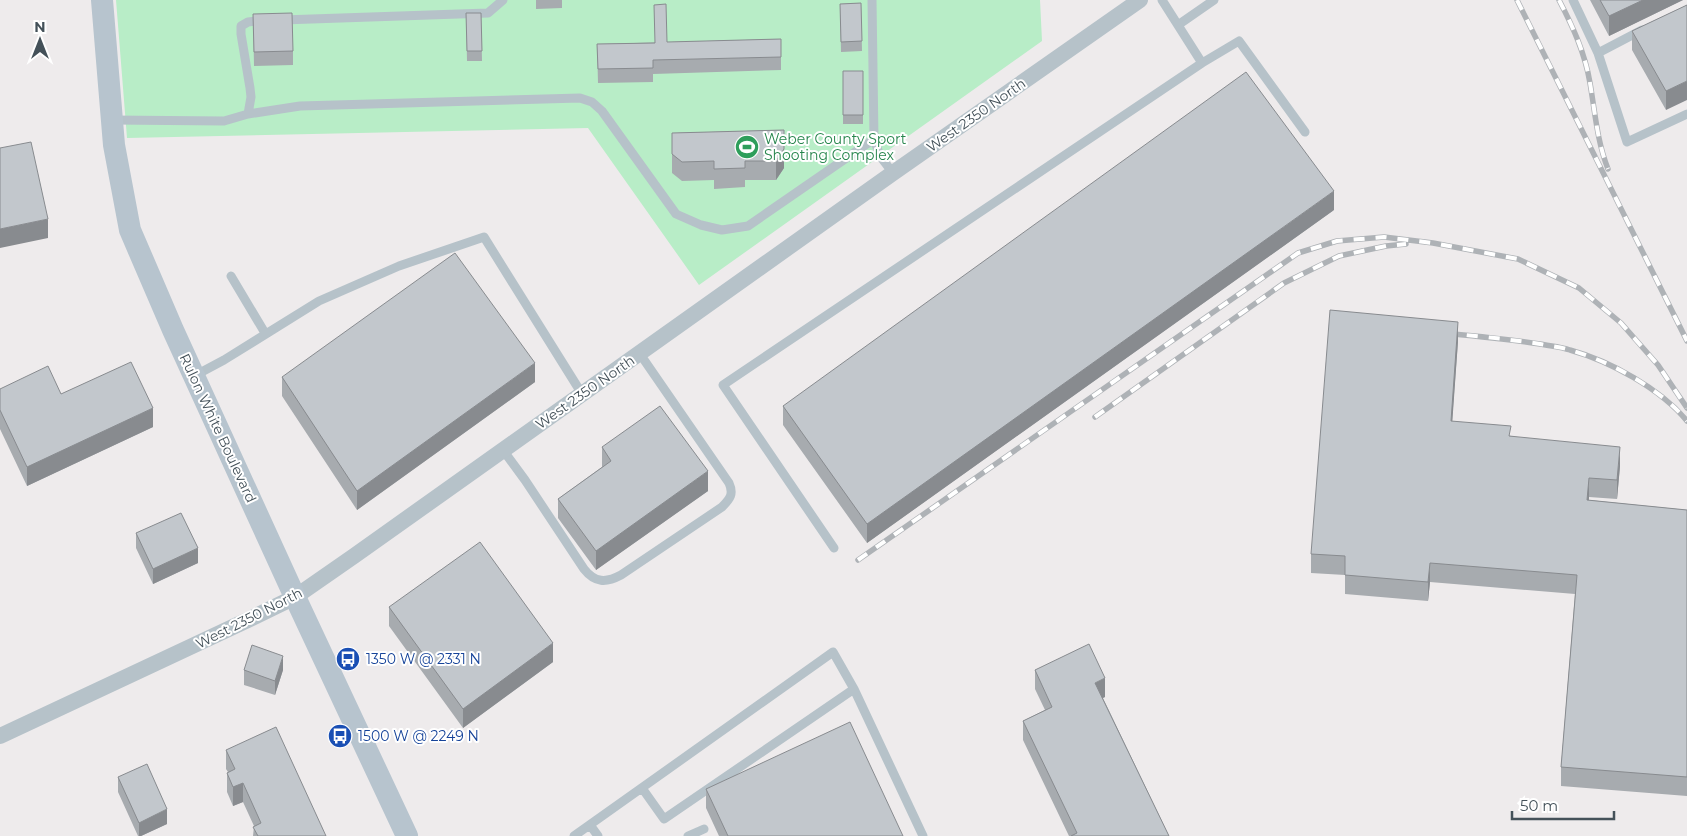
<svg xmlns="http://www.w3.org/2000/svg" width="1687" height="836" font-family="Montserrat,sans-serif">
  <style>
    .park { fill: #b8edc7 }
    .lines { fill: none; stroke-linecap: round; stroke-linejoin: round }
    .lane { stroke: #b6c2c9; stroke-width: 9 }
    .street { stroke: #b6c2c9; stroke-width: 16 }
    .secondary { stroke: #b7c4ce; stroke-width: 22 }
    .rail-casing { stroke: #aeb2b6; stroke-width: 5.5 }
    .rail { stroke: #fff; stroke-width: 4; stroke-dasharray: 11; stroke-linecap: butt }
    .wall { fill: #a7abaf }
    .shaded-wall { fill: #888b8f }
    .building { fill: #c2c7cc; stroke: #888b8f }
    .labels { text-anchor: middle; stroke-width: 4; stroke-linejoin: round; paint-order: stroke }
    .street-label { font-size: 14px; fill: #445159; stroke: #fff }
    .leisure-label { font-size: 14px; fill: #27864d; stroke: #fff; text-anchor: start }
    .transit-label { font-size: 14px; fill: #164399; stroke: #fff; text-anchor: start }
  </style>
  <rect width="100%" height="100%" fill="#eeebec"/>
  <!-- park -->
  <path class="park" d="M116 0H1040L1042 41 699 285 588 128 127 138Z"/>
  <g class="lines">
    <!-- lane -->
    <path class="lane" d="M872 0 874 139 880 156 893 173
      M1573 0 1598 53 1627 142 1687 114
      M282 20 488 13 503 0
      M1178 25 1214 0
      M1598 53 1642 30
      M1202 63 1239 41 1305 132
      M248 114 300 106 580 98 592 102 602 111 676 214 701 225 722 230 748 226 874 139
      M112 120 224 121 248 114 251 97 250 88 241 34V26L248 22 264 20
      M231 276 265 333
      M194 376 224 360 319 301 399 266 484 237 582 394
      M503 450 525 480 584 569C595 583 606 583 621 575L722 507C730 499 734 494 729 483L640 354
      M834 548 723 385 1202 63 1162 0
      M854 689 923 836
      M590 825 598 836
      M574 836 833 652 854 689 664 819 642 788
      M688 836 704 829"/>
    <!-- street -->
    <path class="street" d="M0 736 252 618 295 597 354 556 893 173 1140 0"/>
    <!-- secondary -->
    <path class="secondary" d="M102 0 114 145 130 230 173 330 295 597 407 836"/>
    <!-- rail casing -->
    <g class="rail-casing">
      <path id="rail" d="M1517 0 1687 341
        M1559 0C1573 27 1585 53 1590 83 1595 112 1597 141 1608 169
        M1445 333C1476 336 1508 339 1540 344 1550 346 1561 347 1570 350 1610 361 1661 389 1687 421
        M1095 417 1284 283 1339 256 1386 246 1406 244
        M858 560 1298 253 1337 241 1384 237 1433 243 1518 259 1579 288 1621 323 1658 365 1687 408"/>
    </g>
    <!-- rail -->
    <use href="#rail" class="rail"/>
  </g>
  <!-- wall -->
  <path class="wall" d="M536 0H562V8L536 9Z
    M1590 0H1683L1609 36Z
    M861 3 862 51 841 52 840 4Z
    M1687 5 1666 110 1632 50V31Z
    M466 13H481L482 61H467Z
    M253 14 293 51V65L254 66Z
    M781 39V70L653 74V82L598 83 597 44Z
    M843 71H863V124H843Z
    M784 130V168L776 180H745V187L714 189V180L682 181 672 173V133Z
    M1334 210 867 543 783 425V406Z
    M1458 341 1452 421 1511 436 1620 466 1617 499 1589 497V500L1687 510V796L1561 786V767L1575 594 1430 582 1428 601 1345 594V575L1311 573V554Z
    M282 377 535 382 357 510 282 396Z
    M0 389 61 394 153 427 27 486 0 429Z
    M602 447 708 491 596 570 558 518V499L602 467Z
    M136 533 198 563 153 584 136 548Z
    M389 607 553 662 463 728 389 626Z
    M244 670H283L275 695 244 685Z
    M1035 670 1105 697 1103 698 1169 836H1069L1023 740V721L1045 710 1035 689Z
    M226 750 326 836H253L254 826 243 802 233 806 227 792V773L228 772 226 769Z
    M118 777 167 824 141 836H138L118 792Z
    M706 789 903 836H719L706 808Z"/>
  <!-- shaded-wall -->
  <path class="shaded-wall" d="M1643 0H1683L1609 36V16Z
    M1687 81V100L1666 110V91Z
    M784 149V168L776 180V161Z
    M1334 191V210L867 543V524Z
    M48 219V238L0 248V229Z
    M1458 322V341L1451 440V421Z
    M535 363V382L357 510V491Z
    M153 408V427L27 486V467Z
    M1620 447V466L1617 499V480Z
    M708 471V491L596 570V551Z
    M1589 478V497L1587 519V500Z
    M198 548V563L153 584V569Z
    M1430 563V582L1428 601V582Z
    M553 643V662L463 728V709Z
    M283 656V670L275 695V681Z
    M1105 678V697L1095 701V683Z
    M243 783V802L233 806V787Z
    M167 809V824L141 836H139V823Z"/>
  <!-- building -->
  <path class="building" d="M1600 0H1643L1609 16Z
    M861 3 862 41 841 42 840 4Z
    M666 4 667 42 781 39V57L653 60V68L598 69 597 44 655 43 654 5Z
    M1687 5V81L1666 91 1632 31Z
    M292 13 293 51 254 52 253 14Z
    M466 13H481L482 51H467Z
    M843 71H863V115H843Z
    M1246 72 1334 191 867 524 783 406Z
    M784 130V149L776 161H745V168L714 169V161L682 162 672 154V133Z
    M31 142 48 219 0 229V148Z
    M455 253 535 363 357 491 282 377Z
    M1330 310 1458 322 1451 421 1511 426 1509 436 1620 447 1617 480 1589 478 1587 500 1687 510V777L1561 767 1577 575 1430 563 1428 582 1345 575V556L1311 554Z
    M131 362 153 408 27 467 0 410V389L48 366 61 394Z
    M660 406 708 471 596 551 558 499 611 461 602 447Z
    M181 513 198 548 153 569 136 533Z
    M480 542 553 643 463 709 389 607Z
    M1089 644 1105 678 1095 683 1169 836H1071L1077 833 1023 721 1052 707 1035 670Z
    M252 645 283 656 275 681 244 670Z
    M850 722 903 836H728L706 789Z
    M276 727 326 836H258L253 827 261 823 243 783 233 787 227 773 235 769 226 750Z
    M147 764 167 809 139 823 118 777Z"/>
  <!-- icons -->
  <defs>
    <g id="stadium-disc" transform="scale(1.25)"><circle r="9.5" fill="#2e9e5b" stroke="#fff"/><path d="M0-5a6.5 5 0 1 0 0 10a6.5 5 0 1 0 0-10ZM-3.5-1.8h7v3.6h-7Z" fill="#fff"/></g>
    <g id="bus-disc" transform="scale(1.25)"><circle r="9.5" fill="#1a4fb4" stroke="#fff"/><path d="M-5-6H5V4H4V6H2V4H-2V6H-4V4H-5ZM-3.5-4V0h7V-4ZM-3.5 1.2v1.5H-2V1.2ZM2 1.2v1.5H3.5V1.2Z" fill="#fff"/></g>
  </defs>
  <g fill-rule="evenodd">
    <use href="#stadium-disc" x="747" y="147"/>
    <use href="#bus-disc" x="348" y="659"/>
    <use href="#bus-disc" x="340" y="736"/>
  </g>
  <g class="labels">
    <!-- street labels -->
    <g class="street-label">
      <text transform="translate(976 115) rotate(-35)" y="5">West 2350 North</text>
      <text transform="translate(585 392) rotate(-35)" y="5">West 2350 North</text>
      <text transform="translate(218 428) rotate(65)" y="5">Rulon White Boulevard</text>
      <text transform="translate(249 618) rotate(-27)" y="5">West 2350 North</text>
    </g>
    <!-- leisure labels -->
    <g class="leisure-label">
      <text x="764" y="144">Weber County Sport<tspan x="764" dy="16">Shooting Complex</tspan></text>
    </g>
    <!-- transit labels -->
    <g class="transit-label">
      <text x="366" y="664">1350 W @ 2331 N</text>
      <text x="358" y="741">1500 W @ 2249 N</text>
    </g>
  </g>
  <!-- north arrow -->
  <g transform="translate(40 40)" stroke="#ffffff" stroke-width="4" paint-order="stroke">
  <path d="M0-4L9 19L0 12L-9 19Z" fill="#445159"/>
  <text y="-8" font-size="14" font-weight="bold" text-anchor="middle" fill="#445159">N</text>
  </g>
  <!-- scale -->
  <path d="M1512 811v8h102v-8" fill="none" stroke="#445159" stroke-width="2.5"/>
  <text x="1520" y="811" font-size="15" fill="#445159" stroke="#ffffff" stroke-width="4" paint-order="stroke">50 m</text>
</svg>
